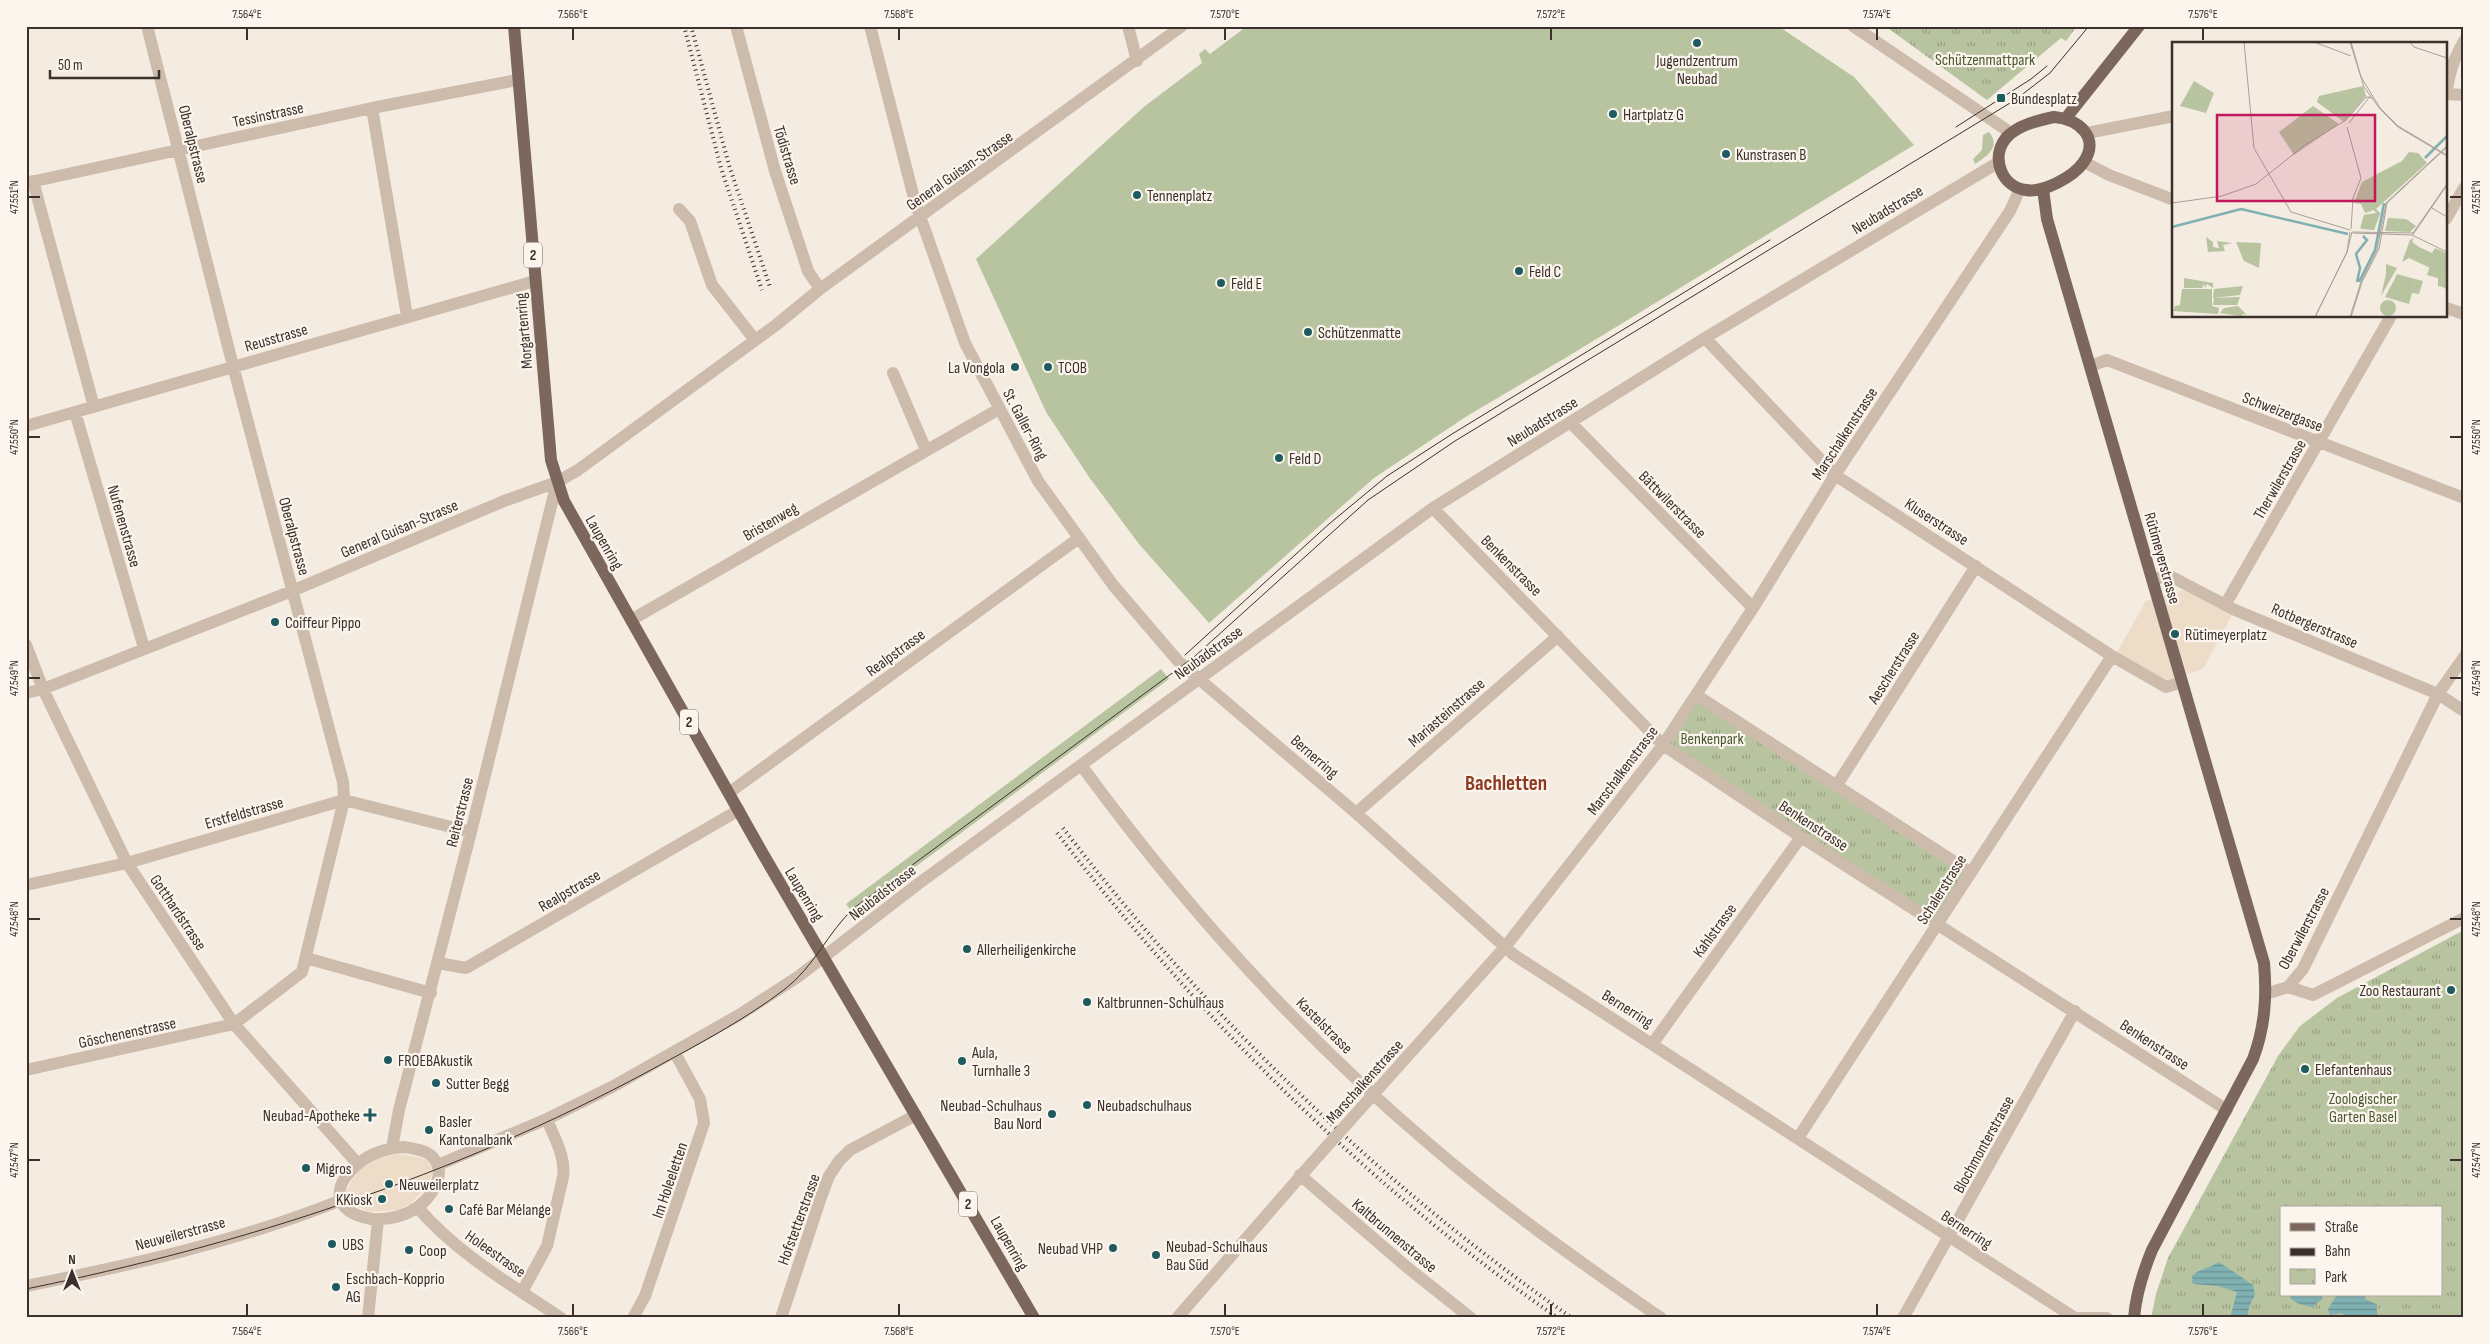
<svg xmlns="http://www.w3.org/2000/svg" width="2490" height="1344" font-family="'Sofia Sans Condensed',sans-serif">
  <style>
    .grass { fill: #b8c4a0 }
    .park { fill: url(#park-tufts); fill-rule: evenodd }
    .plaza { fill: #ecdcc8 }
    .water { fill: url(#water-rules) }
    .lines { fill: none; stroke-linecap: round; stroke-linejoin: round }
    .minor { stroke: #cdbbac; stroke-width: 12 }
    .major { stroke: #7d675c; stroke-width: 12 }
    .tram { stroke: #3b302b; stroke-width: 1 }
    .rail { stroke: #3b302b; stroke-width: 4; stroke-dasharray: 1 4; stroke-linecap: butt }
    .minor-bridge { stroke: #cdbbac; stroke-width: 12 }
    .ticks { fill: none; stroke: #3b302b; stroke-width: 2 }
    .poi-dot { fill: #1f5a5e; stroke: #fbf5ee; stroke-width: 2 }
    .labels { text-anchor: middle; stroke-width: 4.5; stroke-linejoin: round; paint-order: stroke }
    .shield { fill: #fbf5ee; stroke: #756b66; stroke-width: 1 }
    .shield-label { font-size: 15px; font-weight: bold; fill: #3b302b }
    .park-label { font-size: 16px; fill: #4a5a2e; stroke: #fbf5ee }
    .poi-label { font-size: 16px; fill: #3b302b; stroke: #fbf5ee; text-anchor: start }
    .street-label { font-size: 16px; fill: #3b302b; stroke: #fbf5ee }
    .district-label { font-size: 21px; font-weight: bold; fill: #8c3b22; stroke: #fbf5ee }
    .inset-river { fill: none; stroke: #7fb0b2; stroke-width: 2.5 }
    .inset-road { fill: none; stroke: #aaa098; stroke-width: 1 }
    .view { fill: #c2185b; fill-opacity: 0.15; stroke: #c2185b; stroke-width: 2.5 }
    .inset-edge { fill: none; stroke: #3b302b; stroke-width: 2.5 }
    .neatline { fill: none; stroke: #3b302b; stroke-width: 2 }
    .ticks-label { font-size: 12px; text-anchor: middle; fill: #3b302b }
  </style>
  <defs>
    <pattern id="park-tufts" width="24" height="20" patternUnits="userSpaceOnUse" patternTransform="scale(1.25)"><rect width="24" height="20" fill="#b8c4a0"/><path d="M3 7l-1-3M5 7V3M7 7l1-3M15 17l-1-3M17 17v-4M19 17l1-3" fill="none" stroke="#97a083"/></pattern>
    <pattern id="water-rules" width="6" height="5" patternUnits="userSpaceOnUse" patternTransform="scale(1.25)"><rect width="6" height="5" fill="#7fb0b2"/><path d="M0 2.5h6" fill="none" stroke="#699091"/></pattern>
  </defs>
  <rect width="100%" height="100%" fill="#f4ebe1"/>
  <!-- grass -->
  <path class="grass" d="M1247 26H1778L1854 77 1914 145 1567 357 1467 416 1374 478 1209 623 1139 544 1089 477 1046 412 976 259 1145 106 1202 63 1199 54 1205 49 1210 54Z
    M1989 132C2001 146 1988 156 1975 164L1973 159 1982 150 1983 135Z
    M1161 669 1169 679 853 913 846 904Z"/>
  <!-- park -->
  <path class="park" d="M1885 26H2077L2066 41 2061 38 1987 100Z
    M1702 692 1973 867 1938 921 1666 747Z
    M2464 930V1318H2151L2156 1294 2168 1258 2278 1056 2300 1026 2337 998ZM2281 1208H2441V1295H2281Z"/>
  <!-- plaza -->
  <path class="plaza" d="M2184 590 2232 615 2203 669 2164 681 2116 654 2146 601Z
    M397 1154 418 1157 428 1161 433 1173 426 1188 411 1203 398 1210 370 1212 351 1204 346 1192 352 1180 360 1170 377 1159Z"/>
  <!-- water -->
  <path class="water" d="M2219 1262 2253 1285 2255 1295 2249 1307 2247 1318H2230L2237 1292 2218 1286 2193 1284 2192 1276C2200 1268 2209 1269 2219 1262Z
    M2289 1295H2323L2322 1299 2312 1307C2304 1305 2293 1304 2289 1295Z
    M2337 1295H2366L2365 1299 2376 1304 2378 1318H2346L2342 1313 2330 1315 2328 1309Z"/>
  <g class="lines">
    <!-- minor -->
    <path class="minor" d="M736 26 775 171 808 271 820 289
      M870 26 915 202 965 343 1038 481 1113 585 1178 661 1356 813 1514 955 2075 1318
      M1128 26 1137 61
      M1853 26 2011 133
      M2446 94 2464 95
      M2447 94C2448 74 2454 59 2464 41
      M372 108 407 316
      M2087 133 2174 116
      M2084 162 2109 175 2174 200
      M33 181 94 407
      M26 183 372 108 517 80
      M679 209 690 221 712 285 755 340
      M2446 219 2464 188
      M2446 308 2464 314
      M1705 338 1835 475 2112 656 2166 687 2182 682
      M2090 366 2107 360 2464 498
      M893 373 926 450
      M75 412 144 648
      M1570 422 1753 608
      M26 426 535 281
      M1433 508 1663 745 1801 837 2227 1110
      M2152 579 2170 576 2235 610 2438 694 2464 711
      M2225 605 2391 316
      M631 620 999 409
      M26 645 43 689 127 863 234 1024 358 1164
      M26 693 43 689 292 591 504 501 557 482 578 470 776 325 820 289 1182 26
      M1696 695 1970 872
      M1081 765C1182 903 1297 1032 1428 1143 1502 1207 1581 1263 1661 1318
      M1837 785 1976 566
      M730 792 1079 538
      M1356 813 1558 636
      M26 885 127 863 344 800 471 832
      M306 958 431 993
      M438 963 466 968 739 810
      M2288 987 2313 995 2464 918
      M2266 994 2288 987 2303 969 2438 694 2464 657
      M1653 1043 1801 837
      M26 1070 234 1024 302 972 344 800 343 782 233 366 147 26
      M1362 1107 1505 947 1663 745 1753 608 1835 475 2010 211 2020 189
      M1798 1138 2112 656
      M404 1147C418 1149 434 1151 438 1167 441 1176 436 1184 432 1192 398 1244 299 1214 358 1164 372 1152 387 1148 404 1147Z
      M392 1148 399 1110 471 832 557 482
      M438 1165 547 1119 612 1087 739 1015 799 976 918 884 1433 508 1705 338 1999 162
      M1300 1175 1408 1268 1471 1318
      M418 1208C458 1254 510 1284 561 1318
      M26 1286C132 1265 239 1241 339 1201
      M522 1292 547 1246 563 1177C566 1156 554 1138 547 1119
      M368 1318 378 1220
      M633 1318 645 1296 704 1123 700 1099 675 1053
      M781 1318 821 1197 829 1176 839 1161 850 1150 916 1115
      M1177 1318 1312 1163
      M1903 1318 2075 1011
      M2080 1318H2107"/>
    <!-- major -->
    <path class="major" d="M514 26 551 460 564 501 763 854 1034 1318
      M2054 117C2079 119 2101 138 2083 163 2073 177 2043 193 2026 190 2002 187 1990 158 2006 138 2017 125 2039 120 2054 117Z
      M2066 118 2139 26
      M2043 189 2047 219 2264 963C2267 997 2265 1027 2253 1059L2152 1250C2143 1272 2136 1294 2134 1318"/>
    <!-- tram -->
    <path class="tram" d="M1956 127 2031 79 2047 66
      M1185 655 1329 524 1387 476 1452 434 1770 240
      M26 1289C242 1245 454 1176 649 1071 693 1047 745 1020 785 989 814 967 828 932 854 908L1194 657 1368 500 1455 441 2015 100 2050 73 2089 26"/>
    <!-- rail -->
    <path class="rail" d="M684 26 721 168 762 290
      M691 26 729 165 770 287
      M1063 828C1208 1017 1377 1182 1572 1318
      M1057 833C1199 1018 1365 1185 1558 1318"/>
    <!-- minor-bridge -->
    <path class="minor-bridge" d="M1312 1163 1362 1107"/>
  </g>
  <!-- ticks -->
  <path class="ticks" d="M247 28V40M573 28V40M899 28V40M1225 28V40M1551 28V40M1877 28V40M2203 28V40M28 197H40M2450 197H2462M28 437H40M2450 437H2462M28 678H40M2450 678H2462M28 919H40M2450 919H2462M28 1160H40M2450 1160H2462M247 1304V1316M573 1304V1316M899 1304V1316M1225 1304V1316M1551 1304V1316M1877 1304V1316M2203 1304V1316"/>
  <!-- markers -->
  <g class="poi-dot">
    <circle cx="1697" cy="43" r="5"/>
    <rect x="1996" y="93" width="10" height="10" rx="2.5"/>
    <circle cx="1613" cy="114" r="5"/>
    <circle cx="1726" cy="154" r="5"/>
    <circle cx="1137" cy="195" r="5"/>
    <circle cx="1519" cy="271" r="5"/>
    <circle cx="1221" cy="283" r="5"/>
    <circle cx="1308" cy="332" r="5"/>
    <circle cx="1015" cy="367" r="5"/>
    <circle cx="1048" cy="367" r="5"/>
    <circle cx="1279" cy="458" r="5"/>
    <circle cx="275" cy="622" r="5"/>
    <circle cx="2175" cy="634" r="5"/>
    <circle cx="967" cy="949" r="5"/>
    <circle cx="2451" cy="990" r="5"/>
    <circle cx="1087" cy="1002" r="5"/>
    <circle cx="388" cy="1060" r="5"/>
    <circle cx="962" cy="1061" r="5"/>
    <circle cx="2305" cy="1069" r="5"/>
    <circle cx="436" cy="1083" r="5"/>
    <circle cx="1087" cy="1105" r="5"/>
    <circle cx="1052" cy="1114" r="5"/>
    <path d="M367.5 1107.5h5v5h5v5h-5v5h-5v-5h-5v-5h5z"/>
    <circle cx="429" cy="1130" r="5"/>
    <circle cx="306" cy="1168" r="5"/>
    <circle cx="389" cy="1184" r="5"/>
    <circle cx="382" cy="1199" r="5"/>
    <circle cx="449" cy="1209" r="5"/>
    <circle cx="332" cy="1244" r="5"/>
    <circle cx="1113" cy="1248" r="5"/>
    <circle cx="409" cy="1250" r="5"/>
    <circle cx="1156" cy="1255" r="5"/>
    <circle cx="336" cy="1287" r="5"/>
  </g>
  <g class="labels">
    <!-- shield labels -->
    <g class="shield">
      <rect x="524" y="242.5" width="18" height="25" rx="4"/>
      <rect x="680" y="709.5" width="18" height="25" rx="4"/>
      <rect x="959" y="1191.5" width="18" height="25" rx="4"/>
    </g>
    <g class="shield-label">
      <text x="533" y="260">2</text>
      <text x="689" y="727">2</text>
      <text x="968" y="1209">2</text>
    </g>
    <!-- park labels -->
    <g class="park-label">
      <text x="1985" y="65">Schützenmattpark</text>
      <text x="1712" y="744">Benkenpark</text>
      <text x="2363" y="1104">Zoologischer<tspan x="2363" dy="18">Garten Basel</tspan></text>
    </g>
    <!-- poi labels -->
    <g class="poi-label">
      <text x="1697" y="66" text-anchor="middle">Jugendzentrum<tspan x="1697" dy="18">Neubad</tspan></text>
      <text x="2011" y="104">Bundesplatz</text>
      <text x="1623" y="120">Hartplatz G</text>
      <text x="1736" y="160">Kunstrasen B</text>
      <text x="1147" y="201">Tennenplatz</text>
      <text x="1529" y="277">Feld C</text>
      <text x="1231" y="289">Feld E</text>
      <text x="1318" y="338">Schützenmatte</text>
      <text x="1005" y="373" text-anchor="end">La Vongola</text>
      <text x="1058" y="373">TCOB</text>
      <text x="1289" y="464">Feld D</text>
      <text x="285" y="628">Coiffeur Pippo</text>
      <text x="2185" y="640">Rütimeyerplatz</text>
      <text x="977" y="955">Allerheiligenkirche</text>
      <text x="2441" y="996" text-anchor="end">Zoo Restaurant</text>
      <text x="1097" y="1008">Kaltbrunnen-Schulhaus</text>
      <text x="972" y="1058">Aula,<tspan x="972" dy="18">Turnhalle 3</tspan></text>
      <text x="398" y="1066">FROEBAkustik</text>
      <text x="2315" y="1075">Elefantenhaus</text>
      <text x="446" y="1089">Sutter Begg</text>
      <text x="1042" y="1111" text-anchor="end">Neubad-Schulhaus<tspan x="1042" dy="18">Bau Nord</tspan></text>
      <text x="1097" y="1111">Neubadschulhaus</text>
      <text x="360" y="1121" text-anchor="end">Neubad-Apotheke</text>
      <text x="439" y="1127">Basler<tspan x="439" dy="18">Kantonalbank</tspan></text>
      <text x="316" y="1174">Migros</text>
      <text x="399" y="1190">Neuweilerplatz</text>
      <text x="372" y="1205" text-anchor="end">KKiosk</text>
      <text x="459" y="1215">Café Bar Mélange</text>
      <text x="342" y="1250">UBS</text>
      <text x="1166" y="1252">Neubad-Schulhaus<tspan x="1166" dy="18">Bau Süd</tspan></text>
      <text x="1103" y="1254" text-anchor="end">Neubad VHP</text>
      <text x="419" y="1256">Coop</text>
      <text x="346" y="1284">Eschbach-Kopprio<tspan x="346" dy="18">AG</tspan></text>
    </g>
    <!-- street labels -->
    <g class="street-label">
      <text transform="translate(268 114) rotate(-12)" y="6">Tessinstrasse</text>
      <text transform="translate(194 144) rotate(76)" y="6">Oberalpstrasse</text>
      <text transform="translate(788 155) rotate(73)" y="6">Tödistrasse</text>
      <text transform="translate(959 170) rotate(-35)" y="6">General Guisan-Strasse</text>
      <text transform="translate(1887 209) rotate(-31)" y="6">Neubadstrasse</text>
      <text transform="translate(523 331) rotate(-95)" y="6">Morgartenring</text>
      <text transform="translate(276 337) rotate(-16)" y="6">Reusstrasse</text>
      <text transform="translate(2283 411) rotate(21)" y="6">Schweizergasse</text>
      <text transform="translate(1542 421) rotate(-32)" y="6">Neubadstrasse</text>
      <text transform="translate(1026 424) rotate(62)" y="6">St. Galler-Ring</text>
      <text transform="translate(1844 433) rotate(-57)" y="6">Marschalkenstrasse</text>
      <text transform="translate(2279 479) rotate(-60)" y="6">Therwilerstrasse</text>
      <text transform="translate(1673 504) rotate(45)" y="6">Bättwilerstrasse</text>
      <text transform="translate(770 521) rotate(-30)" y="6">Bristenweg</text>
      <text transform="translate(1937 521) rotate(33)" y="6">Kluserstrasse</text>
      <text transform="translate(125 526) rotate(74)" y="6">Nufenenstrasse</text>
      <text transform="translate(399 528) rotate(-23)" y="6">General Guisan-Strasse</text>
      <text transform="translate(295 536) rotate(75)" y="6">Oberalpstrasse</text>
      <text transform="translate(605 542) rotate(60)" y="6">Laupenring</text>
      <text transform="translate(2163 558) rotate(74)" y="6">Rütimeyerstrasse</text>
      <text transform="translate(1512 565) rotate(45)" y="6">Benkenstrasse</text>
      <text transform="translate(2315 625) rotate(23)" y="6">Rotbergerstrasse</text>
      <text transform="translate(895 652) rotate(-36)" y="6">Realpstrasse</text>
      <text transform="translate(1208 652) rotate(-36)" y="6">Neubadstrasse</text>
      <text transform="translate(1893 667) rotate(-58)" y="6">Aescherstrasse</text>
      <text transform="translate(1446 712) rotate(-41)" y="6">Mariasteinstrasse</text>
      <text transform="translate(1315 756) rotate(41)" y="6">Bernerring</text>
      <text transform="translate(1622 770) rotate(-53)" y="6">Marschalkenstrasse</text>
      <text transform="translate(244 812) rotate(-16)" y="6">Erstfeldstrasse</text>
      <text transform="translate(459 812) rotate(-76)" y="6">Reiterstrasse</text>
      <text transform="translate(1814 825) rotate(33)" y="6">Benkenstrasse</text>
      <text transform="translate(1941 889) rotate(-58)" y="6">Schalerstrasse</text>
      <text transform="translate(569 890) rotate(-30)" y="6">Realpstrasse</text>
      <text transform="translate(882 892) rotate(-38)" y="6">Neubadstrasse</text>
      <text transform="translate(805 894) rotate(59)" y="6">Laupenring</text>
      <text transform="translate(179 912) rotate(56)" y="6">Gotthardstrasse</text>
      <text transform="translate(2303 928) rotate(-62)" y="6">Oberwilerstrasse</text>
      <text transform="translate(1714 930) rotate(-54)" y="6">Kahlstrasse</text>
      <text transform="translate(1628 1008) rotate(32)" y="6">Bernerring</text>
      <text transform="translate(1325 1025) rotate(45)" y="6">Kastelstrasse</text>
      <text transform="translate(127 1032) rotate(-12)" y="6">Göschenenstrasse</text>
      <text transform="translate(2155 1044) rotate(33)" y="6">Benkenstrasse</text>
      <text transform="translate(1364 1081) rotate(-48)" y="6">Marschalkenstrasse</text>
      <text transform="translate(1983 1144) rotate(-61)" y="6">Blochmonterstrasse</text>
      <text transform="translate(669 1180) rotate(-71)" y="6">Im Holeeletten</text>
      <text transform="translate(798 1219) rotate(-70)" y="6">Hofstetterstrasse</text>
      <text transform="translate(1967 1229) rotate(33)" y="6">Bernerring</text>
      <text transform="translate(180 1233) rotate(-15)" y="6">Neuweilerstrasse</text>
      <text transform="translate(1395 1235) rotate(40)" y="6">Kaltbrunnenstrasse</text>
      <text transform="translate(1010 1243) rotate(60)" y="6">Laupenring</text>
      <text transform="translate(496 1253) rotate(35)" y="6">Holeestrasse</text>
    </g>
    <!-- district labels -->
    <g class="district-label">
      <text x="1506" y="790">Bachletten</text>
    </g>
  </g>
  <!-- overview -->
  <g transform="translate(2172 42)">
    <rect width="275" height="275" fill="#f4ebe1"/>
    <path d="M141 64 167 82 122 113 107 90ZM225 232 243 237 240 250 221 240Z" fill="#b8c4a0"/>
    <path d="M214 222 225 226 209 254 214 232ZM208 266a8 8 0 1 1 16 0a8 8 0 1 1-16 0Z" fill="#b8c4a0"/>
    <path d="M191 44 194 54 172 80 145 60 147 54ZM237 110 246 111 255 121 204 167 208 171 202 188 189 187 192 173 204 171 202 168 193 171 189 162 182 161 190 140 230 119ZM216 176 234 177 244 184 238 190 213 189ZM242 196 240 200 247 205 260 211 263 206 275 211V248L271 245V232L237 216 230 220 238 198Z" fill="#b8c4a0"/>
    <path d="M22 39 42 51 34 71 8 64ZM208 171 202 188 188 186 192 173ZM34 195 41 200V205L47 206 45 199 60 201 51 203 53 209 36 210ZM64 200 89 201 87 226 72 219ZM258 224 271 232V245L266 244V236L255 233ZM12 236 41 241V246L35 242 33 246 32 242 30 246H12ZM243 237 251 239 247 252 240 251 237 262 213 255 221 240 240 249ZM71 244 68 253 41 256 42 247ZM10 247H40V264L47 266 46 272 1 269 3 264 8 263ZM68 255 65 263H41L42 256ZM66 264 75 273 71 272 70 274 75 275 48 271 52 266Z" fill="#b8c4a0"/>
    <path class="inset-river" d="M253 116 275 94M0 185 69 167 176 192M185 240 188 226 184 212 195 198 191 194M187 240 203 208 212 161"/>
    <path class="inset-road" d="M72 0 82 106 119 170 178 188M142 0 179 14M178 0 192 45 208 67 226 85 275 114M179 0 189 35 208 66 226 84 273 112M238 0 242 5 275 16M177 81 199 53M175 85 189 136 181 156 179 187M0 161 50 154 84 142 133 103 174 78 194 55 200 56M260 166 275 175M181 191 240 193 275 210M240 194 275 143M143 275 175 210 178 190M143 275 175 210 180 190 241 191 275 142M178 275 189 240 205 208 214 161 275 104M179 275 190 240 207 207 215 161 275 105"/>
    <path class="view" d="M45 73H203V159H45Z"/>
    <rect width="275" height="275" class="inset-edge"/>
  </g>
  <!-- border -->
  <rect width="2490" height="1344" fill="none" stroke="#fbf5ee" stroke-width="55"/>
  <!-- legend -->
  <rect x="2280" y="1206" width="162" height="90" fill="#fbf5ee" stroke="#aea6a0"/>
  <rect x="2290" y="1223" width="25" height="8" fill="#7d675c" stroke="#aea6a0"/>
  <text x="2325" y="1232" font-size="15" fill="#3b302b">Straße</text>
  <rect x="2290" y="1248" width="25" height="8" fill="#3b302b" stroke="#aea6a0"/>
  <text x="2325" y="1256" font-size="15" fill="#3b302b">Bahn</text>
  <rect x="2290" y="1269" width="25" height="15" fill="url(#park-tufts)" stroke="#aea6a0"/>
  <text x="2325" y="1282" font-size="15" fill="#3b302b">Park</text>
  <!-- north arrow -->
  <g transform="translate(72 1272)" stroke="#fbf5ee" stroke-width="4" paint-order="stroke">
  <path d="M0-4L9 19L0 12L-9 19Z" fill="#3b302b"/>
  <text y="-8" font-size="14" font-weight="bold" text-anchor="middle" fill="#3b302b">N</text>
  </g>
  <!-- scale -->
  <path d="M50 70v8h109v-8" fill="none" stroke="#3b302b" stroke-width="2.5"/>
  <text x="58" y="70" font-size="15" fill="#3b302b" stroke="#fbf5ee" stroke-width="4" paint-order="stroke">50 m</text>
  <rect x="28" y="28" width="2434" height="1288" class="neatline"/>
  <g class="ticks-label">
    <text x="247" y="18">7.564°E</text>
    <text x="573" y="18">7.566°E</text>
    <text x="899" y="18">7.568°E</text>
    <text x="1225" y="18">7.570°E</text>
    <text x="1551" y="18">7.572°E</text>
    <text x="1877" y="18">7.574°E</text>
    <text x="2203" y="18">7.576°E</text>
    <text transform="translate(14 197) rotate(-90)" y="4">47.551°N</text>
    <text transform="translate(2476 197) rotate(-90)" y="4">47.551°N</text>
    <text transform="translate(14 437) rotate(-90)" y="4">47.550°N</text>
    <text transform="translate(2476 437) rotate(-90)" y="4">47.550°N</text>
    <text transform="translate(14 678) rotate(-90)" y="4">47.549°N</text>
    <text transform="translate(2476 678) rotate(-90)" y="4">47.549°N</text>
    <text transform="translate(14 919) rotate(-90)" y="4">47.548°N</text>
    <text transform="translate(2476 919) rotate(-90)" y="4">47.548°N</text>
    <text transform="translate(14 1160) rotate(-90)" y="4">47.547°N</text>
    <text transform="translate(2476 1160) rotate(-90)" y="4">47.547°N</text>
    <text x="247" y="1335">7.564°E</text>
    <text x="573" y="1335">7.566°E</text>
    <text x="899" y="1335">7.568°E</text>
    <text x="1225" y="1335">7.570°E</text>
    <text x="1551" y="1335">7.572°E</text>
    <text x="1877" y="1335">7.574°E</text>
    <text x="2203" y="1335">7.576°E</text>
  </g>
</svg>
